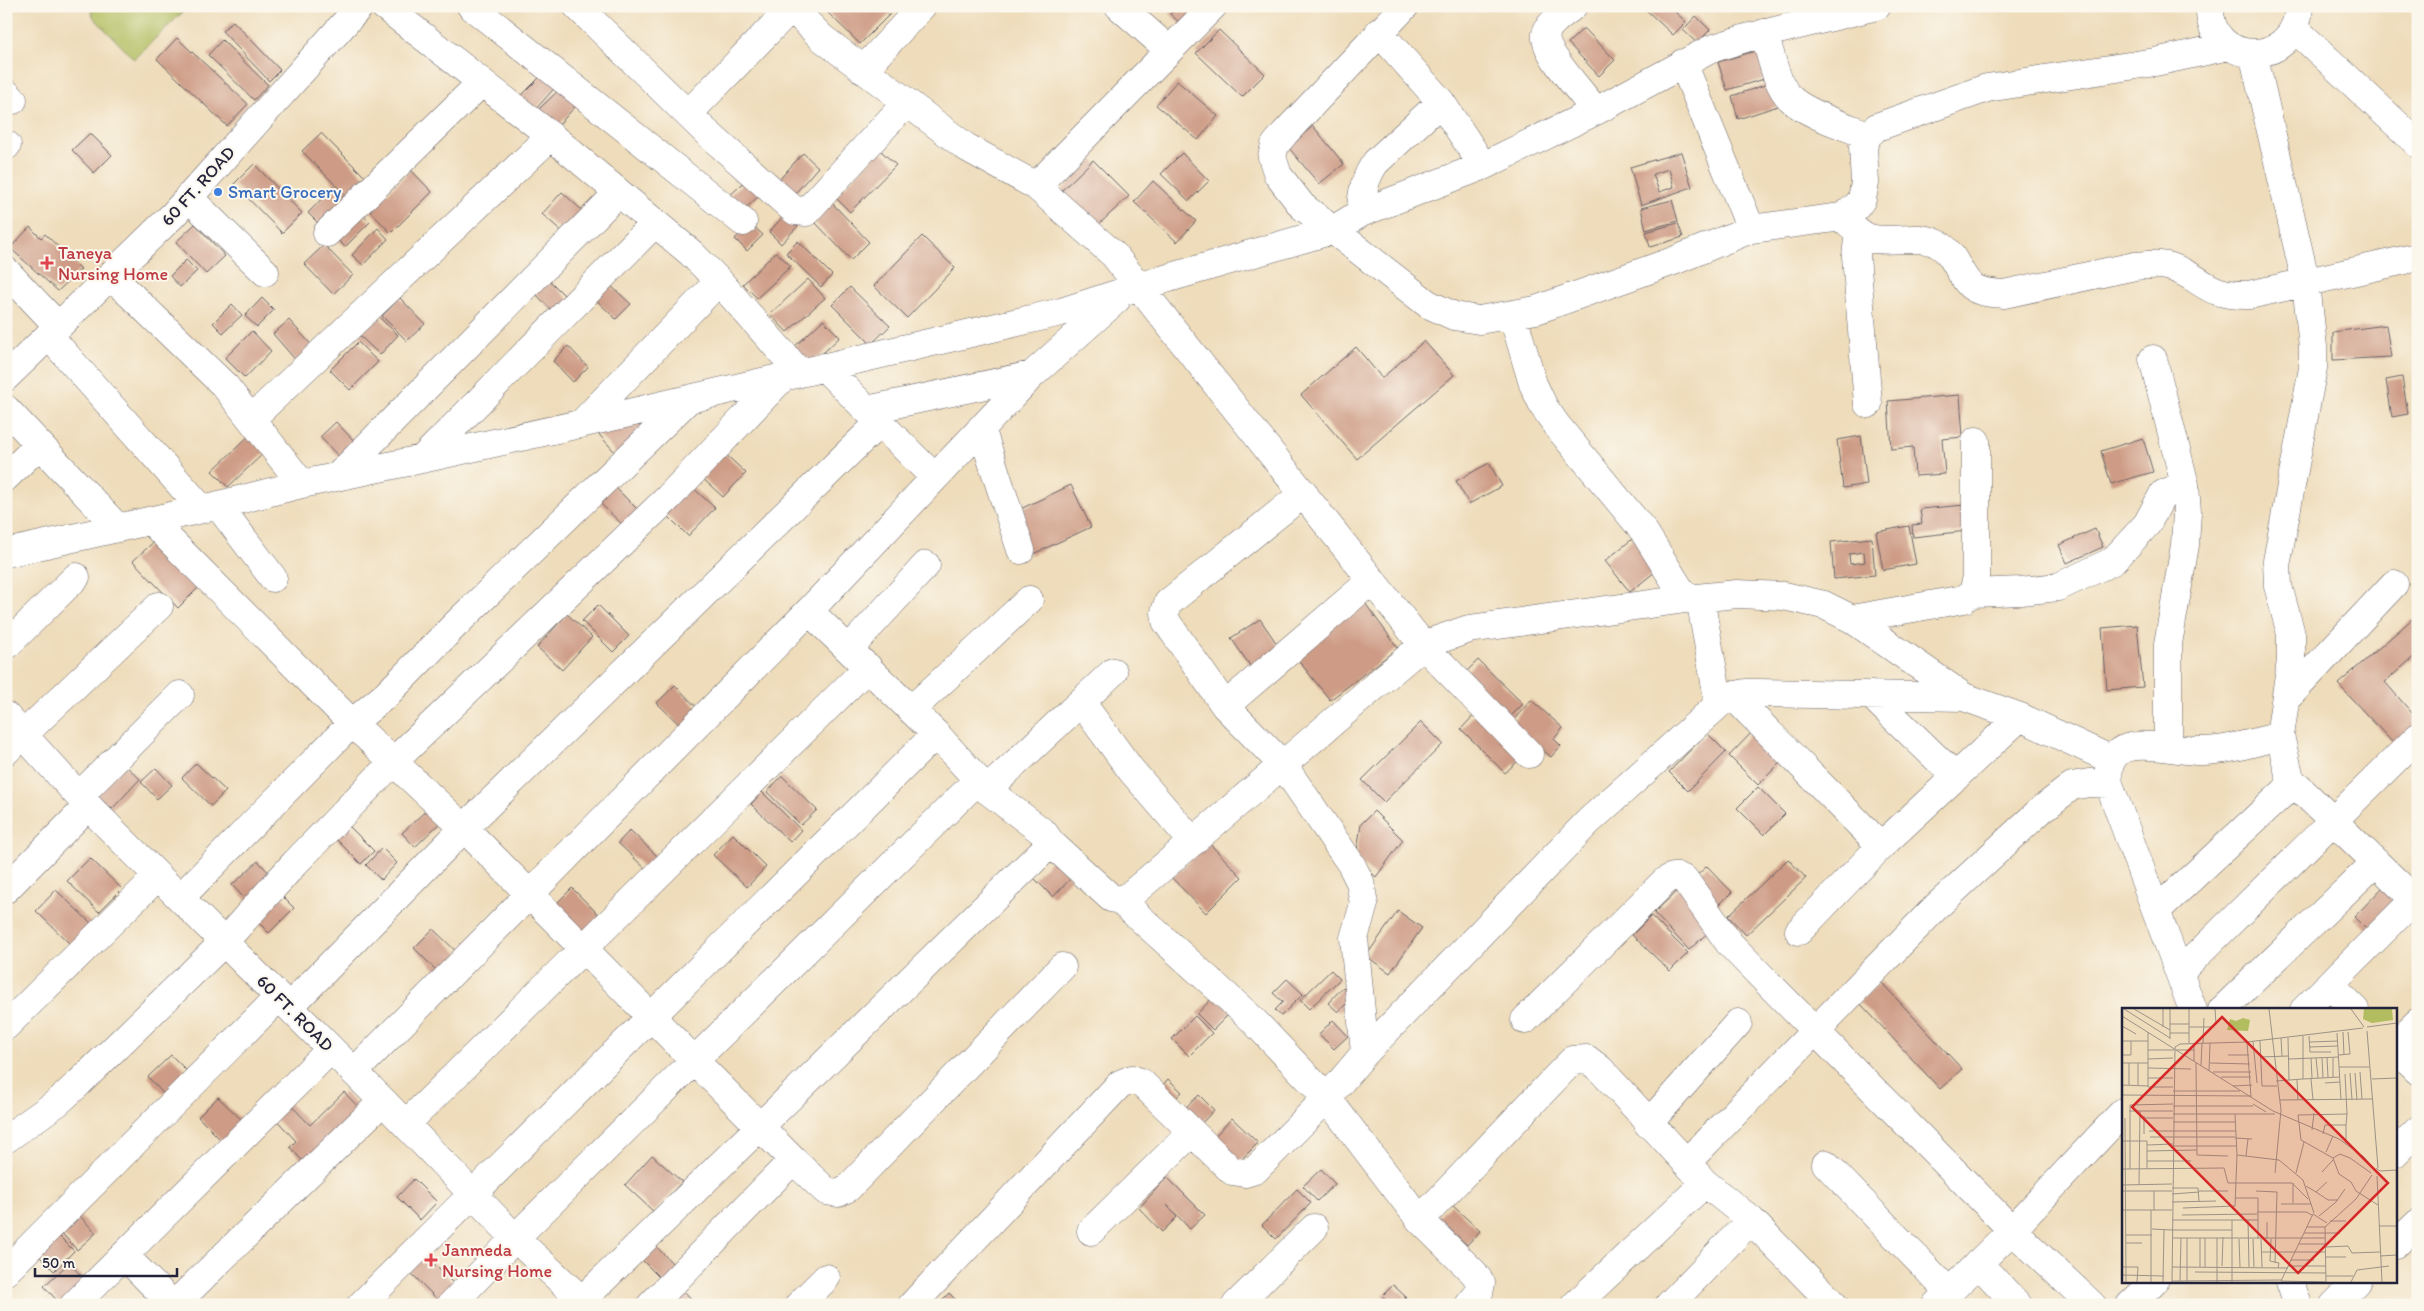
<svg xmlns="http://www.w3.org/2000/svg" width="2424" height="1311" font-family="Itim,sans-serif">
  <style>
    .green { fill: #b1bd5f; stroke: #6a704d }
    .building { fill: #ce9c86; fill-rule: evenodd }
    .lines { fill: none; stroke-linecap: round; stroke-linejoin: round }
    .minor-casing { stroke: #696367; stroke-width: 29 }
    .minor { stroke: #fff; stroke-width: 28 }
    .shop-dot { fill: #3f7fe0; stroke: #fbf7ec; stroke-width: 2 }
    .health-dot { fill: #e0444e; stroke: #fbf7ec; stroke-width: 2 }
    .labels { text-anchor: middle; stroke-width: 4; stroke-linejoin: round; paint-order: stroke }
    .street-label { font-size: 18px; fill: #22223b; stroke: #fbf7ec }
    .shop-label { font-size: 18px; fill: #366cbe; stroke: #fbf7ec; text-anchor: start }
    .health-label { font-size: 18px; fill: #be3a42; stroke: #fbf7ec; text-anchor: start }
    .inset-road { fill: none; stroke: #9c9287; stroke-width: 1 }
    .view { fill: #d62828; fill-opacity: 0.15; stroke: #d62828; stroke-width: 2.5 }
    .inset-edge { fill: none; stroke: #22223b; stroke-width: 2.5 }
  </style>
  <rect width="100%" height="100%" fill="#fbf7ec"/>
  <filter id="ink" filterUnits="userSpaceOnUse"><feTurbulence type="fractalNoise" baseFrequency=".02" numOctaves="2"/><feDisplacementMap in="SourceGraphic" scale="10" xChannelSelector="R" yChannelSelector="G"/><feConvolveMatrix kernelMatrix="1 2 1 2 8 2 1 2 1" color-interpolation-filters="sRGB"/></filter>
  <filter id="wash" filterUnits="userSpaceOnUse"><feTurbulence type="fractalNoise" baseFrequency=".0096" numOctaves="4" result="noise"/><feDisplacementMap in="SourceGraphic" scale="20" xChannelSelector="R" yChannelSelector="G"/><feGaussianBlur stdDeviation="1.12" result="paint"/><feColorMatrix in="noise" values="0 0 0 0 0 0 0 0 0 0 0 0 0 0 0 0 0 1.4 0 .05"/><feComposite in="paint" operator="in"/></filter>
  <g filter="url(#wash)">
    <rect width="100%" height="100%" fill="#eedcba"/>
    <!-- green -->
    <path class="green" d="M89 6H189L134 59 94 18Z"/>
    <g id="blocks">
      <!-- building -->
      <path class="building" d="M821 6H898L860 44Z
        M1177 6H1206L1185 28 1170 14Z
        M1642 6H1669L1686 22 1673 35Z
        M1696 16 1710 30 1697 43 1683 30Z
        M233 21 280 70 269 81 222 31Z
        M1584 28 1615 60 1599 76 1568 43Z
        M1219 30 1265 74 1242 97 1196 53Z
        M177 38 248 104 227 126 157 59Z
        M222 40 268 85 254 100 208 55Z
        M1762 49 1771 77 1727 90 1718 62Z
        M546 71 560 82 534 111 520 97Z
        M1177 81 1218 116 1198 140 1156 105Z
        M1771 83 1778 106 1738 119 1732 96Z
        M564 85 581 100 556 128 537 111Z
        M1313 126 1344 164 1319 184 1288 147Z
        M90 133 112 155 94 173 72 150Z
        M321 133 372 184 353 203 302 151Z
        M880 150 896 165 850 212 835 197Z
        M1681 152 1692 187 1641 205 1630 167ZM1669 169 1674 187 1659 192 1653 174Z
        M803 153 818 167 793 196 778 181Z
        M1182 153 1209 181 1189 201 1161 174Z
        M1093 160 1129 196 1094 229 1059 193Z
        M254 164 302 213 282 233 234 184Z
        M411 170 432 192 391 233 370 211Z
        M750 177 764 191 742 212 728 197Z
        M1153 181 1196 221 1177 242 1134 202Z
        M333 187 349 203 323 228 308 213Z
        M562 192 584 212 565 234 542 214Z
        M1672 200 1678 221 1646 230 1641 208Z
        M832 203 869 242 851 260 814 221Z
        M357 210 370 222 345 247 333 235Z
        M787 212 799 225 781 244 769 232Z
        M750 223 763 235 747 251 735 239Z
        M1678 223 1683 237 1650 247 1646 232Z
        M195 224 225 256 206 274 176 242Z
        M30 227 41 238 45 234 81 269 58 291 10 248Z
        M378 228 388 239 363 265 352 255Z
        M922 236 955 268 907 318 874 286Z
        M798 241 832 275 821 287 786 253Z
        M324 245 353 275 333 294 304 264Z
        M776 252 791 266 757 298 743 284Z
        M186 260 197 271 180 287 170 276Z
        M545 276 572 303 558 317 531 289Z
        M808 279 825 298 787 332 770 314Z
        M610 285 631 304 616 319 596 300Z
        M850 287 890 326 871 344 832 305Z
        M262 298 274 310 257 327 245 316Z
        M400 298 425 324 407 341 382 316Z
        M232 304 242 315 223 333 213 323Z
        M378 316 398 335 380 355 359 335Z
        M289 320 316 350 300 365 273 334Z
        M823 320 840 337 809 366 792 349Z
        M2386 325 2391 357 2333 360V332Z
        M252 331 271 351 245 378 225 358Z
        M1424 341 1454 375 1357 459 1301 395 1356 347 1382 378Z
        M358 342 378 362 350 390 330 370Z
        M568 346 588 367 573 382 553 361Z
        M2402 377 2408 414 2392 417 2386 380Z
        M1960 395 1963 437 1942 439 1945 474 1915 476 1913 447 1891 449 1888 401Z
        M649 417 623 461 595 430Z
        M336 422 360 447 344 462 320 437Z
        M253 432 269 448 228 487 212 471Z
        M1861 436 1867 484 1843 488 1837 440Z
        M2143 438 2153 472 2111 484 2101 451Z
        M723 452 746 473 723 497 700 476Z
        M1489 463 1502 486 1469 504 1456 481Z
        M613 485 645 517 630 532 598 501Z
        M690 485 715 508 688 536 664 512Z
        M1071 485 1091 527 1031 555 1012 513Z
        M1965 505 1967 531 1913 537 1912 525 1922 524 1920 509Z
        M1909 526 1916 564 1883 570 1876 532Z
        M2095 529 2103 547 2067 563 2059 545Z
        M160 536 204 582 178 608 133 561Z
        M1636 536 1661 567 1630 592 1605 561Z
        M1872 538 1875 575 1834 579 1831 542ZM1864 552 1865 562 1850 564 1849 554Z
        M1362 599 1398 648 1330 700 1294 655Z
        M598 605 629 636 613 652 582 621Z
        M567 614 592 637 562 670 537 647Z
        M1260 619 1281 650 1253 670 1231 638Z
        M2412 619 2418 625V653L2385 682 2418 720V724L2393 743 2338 684Z
        M2137 625 2143 687 2107 690 2102 628Z
        M1478 660 1523 704 1507 720 1462 676Z
        M675 685 702 713 685 730 657 703Z
        M1531 700 1563 728 1554 739 1561 746 1551 757 1511 723Z
        M1477 712 1522 757 1505 773 1461 729Z
        M1421 722 1443 744 1384 802 1362 780Z
        M1755 729 1785 758 1758 785 1729 756Z
        M1707 733 1726 752 1688 791 1669 772Z
        M196 763 226 791 211 806 182 778Z
        M125 765 140 779 112 809 96 795Z
        M156 768 172 785 157 799 141 782Z
        M782 776 817 810 801 825 767 792Z
        M1758 787 1785 814 1764 835 1737 808Z
        M762 792 801 830 790 842 751 804Z
        M433 804 445 818 415 847 402 833Z
        M1374 811 1403 840 1376 877 1356 858 1361 824Z
        M347 824 374 851 361 864 334 837Z
        M630 830 659 858 648 871 618 843Z
        M733 834 766 867 747 887 713 855Z
        M1209 843 1242 877 1206 913 1172 878Z
        M382 848 397 863 381 880 366 865Z
        M90 858 122 889 99 912 67 881Z
        M1788 859 1806 878 1746 935 1728 916Z
        M1052 860 1071 878 1053 897 1034 878Z
        M258 861 273 877 247 901 232 885Z
        M1707 866 1732 892 1717 907 1692 880Z
        M2389 881 2407 899 2372 935 2354 917Z
        M572 888 600 916 583 933 555 905Z
        M1680 888 1715 926 1689 950 1654 913Z
        M56 890 91 923 71 945 36 911Z
        M279 893 294 908 269 933 254 918Z
        M1398 911 1422 928 1390 973 1366 956Z
        M1651 916 1688 953 1670 971 1632 935Z
        M433 929 463 958 443 977 414 948Z
        M1331 970 1340 979 1309 1009 1300 1000Z
        M1287 979 1303 994 1281 1016 1275 1010 1283 1002 1273 993Z
        M1881 982 1962 1069 1940 1089 1859 1002Z
        M1343 987 1353 997 1338 1012 1328 1003Z
        M1215 995 1232 1011 1213 1030 1197 1014Z
        M1195 1016 1212 1033 1189 1056 1172 1039Z
        M1333 1020 1348 1036 1334 1049 1319 1034Z
        M171 1055 194 1078 170 1101 148 1077Z
        M1168 1079 1182 1092 1171 1103 1157 1091Z
        M344 1092 363 1112 307 1166 290 1147 296 1141 272 1115 287 1101 310 1125Z
        M1199 1095 1214 1110 1201 1124 1185 1108Z
        M218 1097 248 1126 228 1147 198 1117Z
        M1232 1118 1258 1143 1239 1162 1213 1138Z
        M652 1155 682 1182 654 1212 625 1185Z
        M1321 1169 1335 1184 1317 1201 1303 1186Z
        M1167 1177 1205 1215 1190 1229 1167 1205 1177 1217 1162 1232 1139 1208Z
        M414 1179 437 1202 420 1220 397 1197Z
        M1297 1189 1311 1203 1276 1239 1262 1225Z
        M1451 1204 1480 1231 1467 1245 1438 1218Z
        M79 1215 96 1233 77 1250 60 1231Z
        M57 1234 74 1251 54 1271 37 1254Z
        M649 1239 679 1270 665 1283 635 1253Z
        M420 1250 460 1290 443 1305 408 1270Z
        M69 1263 89 1284 61 1305 44 1286Z
        M1393 1285 1406 1297 1399 1305H1391L1382 1296Z
        M680 1287 697 1305H661Z
        M949 1293 961 1305H937Z"/>
    </g>
  </g>
  <g filter="url(#ink)">
    <use href="#blocks" fill-opacity="0" stroke="#696367" stroke-width="1"/>
    <g class="lines">
      <!-- minor casing -->
      <g class="minor-casing">
        <path id="minor" d="M384 6 551 136 691 253 719 281 800 373
          M471 6 743 222
          M577 6 704 130 795 211 806 212 906 103
          M790 6 822 38 966 147 1036 186 1114 255 1423 645 1529 754
          M1119 6 1169 50
          M1405 6 1285 133 1275 145 1272 157 1278 175 1302 206 1428 304 1454 316 1479 320 1536 310 1676 260 1751 229 1842 217 1856 207 1862 199 1865 183 1863 146 1868 135 1877 127 1987 88 2155 62 2229 46
          M1573 6C1565 13 1548 23 1546 34 1542 51 1585 96 1596 111
          M2210 6C2207 67 2297 70 2299 6
          M2294 28 2418 144
          M1379 32 1441 102 1483 166
          M1764 33C1771 53 1775 83 1790 98 1804 113 1847 127 1868 135
          M2253 53 2306 283 2313 347V368L2277 561 2278 586 2291 634V661L2280 736 2290 778 2294 783 2418 903
          M1683 63 1751 229
          M863 70 922 6
          M6 93 13 100
          M688 114 791 8
          M6 146 7 145
          M1036 186 1213 6
          M188 197 265 272
          M1361 213C1361 195 1365 177 1376 162L1441 102
          M1842 217C1850 224 1859 234 1869 238 1891 244 1917 233 1938 244 1955 253 1958 274 1971 286 1980 293 1993 293 2004 294L2135 266C2148 265 2161 263 2174 268 2207 281 2206 296 2249 295L2418 257
          M1859 232 1856 256 1868 404
          M327 233 481 83
          M6 271 58 326
          M111 276 225 386 302 484
          M1513 316 1533 384 1544 407 1558 427 1643 530 1686 599
          M49 336 202 509
          M2153 359 2185 485 2187 512 2185 545 2168 644V747
          M824 367 934 477
          M6 377 173 215 360 6
          M6 409 118 528
          M867 410 1032 375
          M251 419 551 136
          M581 424 719 281
          M981 428 1021 550
          M422 459 655 223
          M6 477 39 445
          M337 477 618 193
          M1304 493 1168 603 1165 612 1166 621 1225 706 1283 765 1351 864 1360 882 1364 904 1354 938 1365 1053
          M218 505 273 578
          M151 521 352 723 464 828 793 1160 826 1191 838 1193 848 1188 1062 967
          M6 553 211 507 302 484 422 459 629 413 1061 312 1141 286 1333 230 1361 213 1483 166 1596 111 1711 49 1746 38 1877 6
          M1972 593 2021 591 2058 587 2113 561 2147 524 2163 494 2185 485
          M1700 598 1719 704
          M809 611 936 734 987 790 1044 833 1051 843 1111 898 1120 900 1129 896 1423 645 1469 629 1686 599 1737 594 1784 596 1824 605 1852 619 1964 697 2020 717 2112 760
          M1852 619 1964 599 1972 593 1976 583V441
          M6 646 76 577
          M850 648 926 565
          M1732 695 1881 846
          M1871 695 1956 777
          M2286 699 2394 584
          M1081 702 1131 770 1193 842
          M1225 706 1372 580
          M911 710 1029 600
          M6 716 88 806 383 1101 515 1238 587 1305
          M6 751 159 606
          M987 790 1113 672
          M79 796 180 695
          M6 889 88 806
          M180 898 352 723 386 695 455 625 689 399
          M1120 900 1252 1019 1327 1098 1420 1220 1474 1273 1481 1283 1479 1293 1469 1305
          M2157 910 2294 783
          M1799 931 1881 846 2020 717
          M2180 972 2418 737
          M2329 984 2355 1010
          M289 1007 464 828 879 423
          M2193 1010 2109 784C2102 726 2168 751 2201 751 2227 751 2255 742 2280 736
          M2222 1010 2376 862
          M2304 1010 2415 899
          M1525 1020 1664 882C1672 876 1676 875 1685 880L1729 943 1761 976 2012 1230 2092 1305
          M6 1026 158 876
          M2395 1044 2418 1022
          M2395 1049 2418 1071
          M354 1072 809 611 1032 375 1117 299
          M406 1124 868 667
          M1648 1124 1738 1023
          M6 1139 58 1102 79 1083 224 942 294 864 394 761 668 498 783 377
          M2395 1153 2418 1130
          M1686 1163 1936 907 2041 810 2072 786 2089 783 2109 784
          M1826 1164 1949 1292
          M1420 1220 1563 1070 1573 1060 1587 1059 1600 1069 1705 1183 1751 1220 1834 1305
          M1091 1231 1192 1132
          M2395 1245 2418 1223
          M124 1255 173 1305
          M1978 1263 2018 1305
          M6 1271 279 997
          M2290 1282 2298 1305
          M582 1300 1051 843
          M74 1305 331 1049
          M174 1305 383 1101
          M361 1305 936 734
          M451 1305 515 1238 978 780
          M651 1305 793 1160
          M799 1305 826 1278
          M912 1305 1120 1084 1132 1079 1142 1083 1232 1171 1245 1173 1255 1170 1327 1098 1365 1053 1589 821 1727 697 1746 693H1759L1964 697
          M1236 1305 1314 1228
          M1575 1305 1705 1183
          M1669 1305 1751 1220
          M1936 1305 2012 1230 2123 1112
          M2130 1305 2154 1282
          M2334 1305 2357 1282"/>
      </g>
      <!-- minor -->
      <use href="#minor" class="minor"/>
    </g>
  </g>
  <!-- markers -->
  <circle class="shop-dot" cx="218" cy="192" r="5"/>
  <g class="health-dot">
    <path d="M44.5 255.5h5v5h5v5h-5v5h-5v-5h-5v-5h5z"/>
    <path d="M428.5 1252.5h5v5h5v5h-5v5h-5v-5h-5v-5h5z"/>
  </g>
  <g class="labels">
    <!-- street labels -->
    <g class="street-label">
      <text transform="translate(198 186) rotate(-48)" y="6">60 FT. ROAD</text>
      <text transform="translate(295 1013) rotate(45)" y="6">60 FT. ROAD</text>
    </g>
    <!-- shop labels -->
    <g class="shop-label">
      <text x="228" y="198">Smart Grocery</text>
    </g>
    <!-- health labels -->
    <g class="health-label">
      <text x="58" y="259">Taneya<tspan x="58" dy="21">Nursing Home</tspan></text>
      <text x="442" y="1256">Janmeda<tspan x="442" dy="21">Nursing Home</tspan></text>
    </g>
  </g>
  <!-- overview -->
  <g transform="translate(2122 1008)">
    <rect width="275" height="275" fill="#eedcba"/>
    <path d="M242 1H270L271 12 250 15 241 11ZM121 10 128 12 126 23 105 22 108 11 114 13Z" fill="#b1bd5f"/>
    <path class="inset-road" d="M2 1 48 30M12 1 48 22M48 1V31M93 1 94 16M147 1 159 102 153 165M229 1 242 19M0 8 151 103 217 131 242 149 251 160M48 16H67M0 18 14 26M41 19V1M67 19H90M245 19 275 15M245 23 256 160M26 24V79H51M221 24 222 47M48 25H67M215 25 219 92M181 28V71L217 69M187 28 188 44H209M159 30 160 48M166 30 167 72M0 33H26M131 33 135 75M138 33 140 78H155M125 34 129 89M188 34 216 33M67 35V1M81 35 82 10M188 39 216 38M26 42H52M54 42H72M0 47H9V33M106 47H127M217 47 228 46 226 24M139 49 166 48M189 50 190 70M194 50 196 70M200 50 201 70M205 50 206 69M211 50V69M26 51 51 50M167 51 217 49M72 53V35M0 55H26M16 55V77M74 55 75 147 106 148M88 55 128 56M79 57 80 35M217 59H247M26 60 69 61M87 63 88 35M91 64H129M238 64 240 91M228 65 230 92M233 65 235 92M223 66 225 106M99 69H129M26 70H51M189 71 191 92M250 71 275 70M175 72 176 92M154 73 181 71M203 75 218 74M0 77 26 78M7 77V55M111 78 130 77M51 83H118M0 87 128 88M158 92 251 91M131 96 144 104M51 98H131M7 103H51M51 106H153M113 106 115 147 157 152 181 172 192 205M3 110 4 274M22 110H51M51 114H113M224 117V135M190 122 192 105M27 123H114M22 126V108M201 126 203 117H224L225 106 176 107 179 132 211 150 218 146 228 150 249 165M28 129H113M113 130 130 131M0 133H25V161M25 137 51 136M51 138H114M25 143 75 142M204 144 211 128M124 148 126 131M211 150 217 166 229 174 234 183 256 197M25 153H69M254 160 258 163 275 162M0 161 102 160 106 175H170L186 191M8 161V97L51 96M200 164 211 152M174 165 182 134M255 168 260 274M0 177 50 176M17 177 18 103M184 178 194 184 205 174M50 180H76L77 193M0 183H50M32 183V202M77 183H106M134 183 155 184 153 255M194 184 206 192H216M50 186 77 184M113 190H136V231M50 194 94 193M171 195V175M159 196H189M61 200 113 198 115 147M0 202H50M135 204H184L190 207M60 207 135 206M197 208 214 194 223 181M50 212H136M126 212 127 259M208 213H224M257 218H275M185 219H203M30 221 50 222M50 222H110M182 225H218M4 227H30M50 230H203M65 230V273M95 230V274M117 231 118 259M131 231 132 259M139 231 140 259M145 231V214M149 231 148 253 157 255 156 260M4 235H20M177 236H203M204 239 226 238 230 245 258 244M139 244H204M258 248 275 247M203 249H224M169 252H192M100 258 101 229M166 258H204M0 259H16L15 274M50 259 166 260M78 259V230M83 259V230M73 264 204 265M0 267 42 268M204 268H231M50 273 160 272M58 273 59 230M159 273 191 206 205 215M159 273 204 274M29 274V202M41 274 42 221M50 274 53 39 58 36 125 34 241 20M110 274V212M204 274 203 219 234 191 250 167M229 274 235 262 267 258"/>
    <path class="view" d="M100 9 266 175 176 265 10 99Z"/>
    <rect width="275" height="275" class="inset-edge"/>
  </g>
  <!-- margin -->
  <rect width="2424" height="1311" fill="none" stroke="#fbf7ec" stroke-width="25"/>
  <!-- scale -->
  <path d="M35 1268v8h142v-8" fill="none" stroke="#22223b" stroke-width="2.5"/>
  <text x="42" y="1268" font-size="15" fill="#22223b" stroke="#fbf7ec" stroke-width="4" paint-order="stroke">50 m</text>
</svg>
